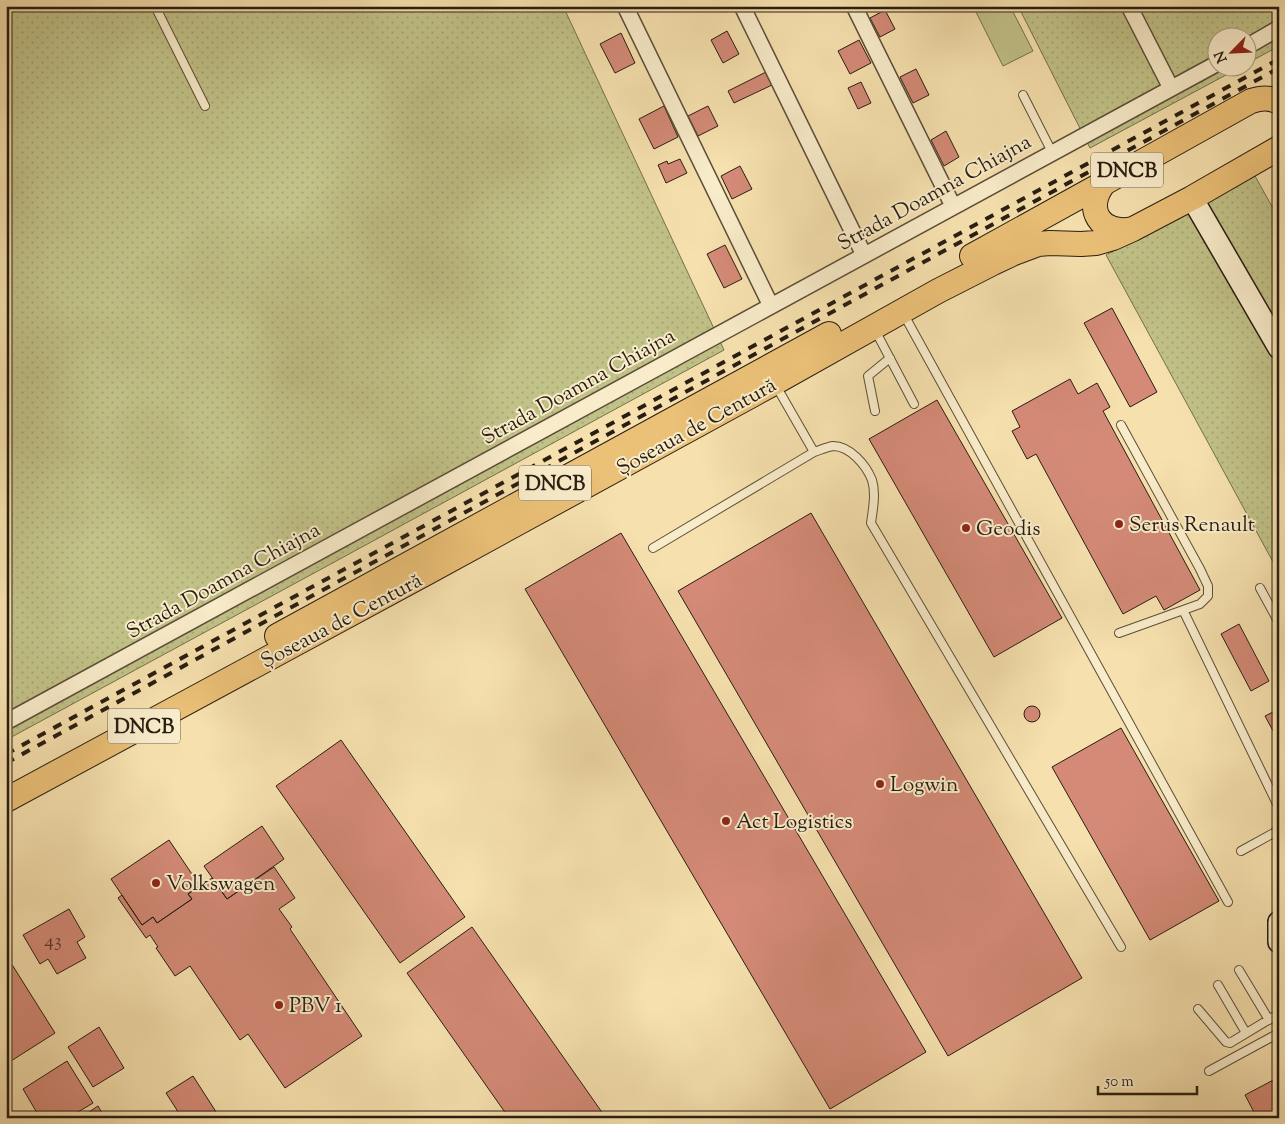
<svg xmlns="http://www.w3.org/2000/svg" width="1285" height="1124" font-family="'Sorts Mill Goudy',serif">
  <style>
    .grass { fill: url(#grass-dots); stroke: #74704d }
    .pitch { fill: #c1c288; stroke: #74704d }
    .building { fill: #d48a77; stroke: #281d12 }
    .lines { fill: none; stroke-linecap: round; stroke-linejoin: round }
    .lane-casing { stroke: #5c4e39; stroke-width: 10 }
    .street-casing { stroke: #5c4e39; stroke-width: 18 }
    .secondary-casing { stroke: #281d12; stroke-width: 24 }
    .primary-casing { stroke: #281d12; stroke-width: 26 }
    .lane { stroke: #f9ecca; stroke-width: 8 }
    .street { stroke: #f9ecca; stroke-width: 15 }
    .secondary { stroke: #f9ecca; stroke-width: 21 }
    .primary { stroke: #ebc077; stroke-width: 24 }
    .rail { stroke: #281d12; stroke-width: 4; stroke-dasharray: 9 9; stroke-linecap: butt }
    .poi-dot { fill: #8f2418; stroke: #f9ecca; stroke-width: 2 }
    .labels { text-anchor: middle; stroke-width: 4; stroke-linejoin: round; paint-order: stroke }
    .number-label { font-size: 19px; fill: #53382b }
    .shield { fill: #f9ecca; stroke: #675b49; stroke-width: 1 }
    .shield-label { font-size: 20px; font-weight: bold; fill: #281d12 }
    .street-label { font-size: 21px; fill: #281d12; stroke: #f9ecca }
    .poi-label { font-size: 21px; fill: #281d12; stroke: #f9ecca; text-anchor: start }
  </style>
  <defs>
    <pattern id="grass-dots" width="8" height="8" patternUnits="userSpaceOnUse" patternTransform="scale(1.25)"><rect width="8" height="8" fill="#c1c288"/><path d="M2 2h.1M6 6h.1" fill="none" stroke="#a6a674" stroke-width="1.8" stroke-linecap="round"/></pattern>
  </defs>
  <rect width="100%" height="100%" fill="#f6e1ae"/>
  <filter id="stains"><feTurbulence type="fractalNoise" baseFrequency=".004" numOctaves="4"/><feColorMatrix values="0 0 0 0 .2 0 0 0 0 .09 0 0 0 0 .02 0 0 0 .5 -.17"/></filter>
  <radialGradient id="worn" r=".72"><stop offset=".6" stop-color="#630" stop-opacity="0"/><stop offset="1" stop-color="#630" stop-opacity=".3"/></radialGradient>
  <!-- grass -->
  <path class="grass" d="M6 6H563L724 350 316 572 6 740Z
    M1018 6H1279V46L1248 63V38H1218V68H1239L1090 148Z
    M1255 176 1279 219V573L1106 255Z"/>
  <!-- pitch -->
  <path class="pitch" d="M973 6H1010L1033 51 1003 66Z"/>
  <!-- building -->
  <path class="building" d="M885 10 895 29 880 37 870 18Z
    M727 31 739 54 723 63 711 40Z
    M621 33 635 63 615 73 600 44Z
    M859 40 871 63 850 74 838 51Z
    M916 69 929 95 913 103 900 77Z
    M766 72 772 85 734 103 728 91Z
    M861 82 871 103 858 109 848 88Z
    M664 106 678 137 654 149 639 119Z
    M708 106 718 126 698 136 688 116Z
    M946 131 959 157 944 166 931 140Z
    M680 159 687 173 666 183 658 165 667 161 668 164Z
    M740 166 752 189 732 199 721 176Z
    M725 245 742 279 724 288 707 254Z
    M1112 308 1157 392 1130 407 1084 323Z
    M1070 379 1078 394 1097 383 1110 407 1103 411 1200 590 1164 610 1156 596 1123 614 1036 454 1027 459 1012 431 1020 427 1012 411Z
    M937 400 1062 618 994 657 869 439Z
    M811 513 1082 978 948 1056 678 591Z
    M621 533 926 1052 830 1109 525 589Z
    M1239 624 1269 681 1251 691 1221 634Z
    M1024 714a8 8 0 1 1 16 0a8 8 0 1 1-16 0Z
    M1279 709V742L1265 716Z
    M1121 728 1219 901 1150 940 1052 767Z
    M341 740 465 917 400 963 276 786Z
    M262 826 284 859 227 899 204 866Z
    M169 840 200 886 188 894 192 899 157 923 153 917 142 925 111 879Z
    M274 867 295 898 279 909 292 927 290 929 362 1036 285 1088 248 1034 240 1040 190 966 175 976 156 948 158 947 150 935 146 938 118 898 122 895 142 925 153 917 157 923 192 899 188 894 212 878 227 899Z
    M69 909 85 937 77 942 86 958 57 974 48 959 40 964 23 935Z
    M472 927 606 1118H509L407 973Z
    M6 955 55 1033 11 1061 6 1054Z
    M99 1027 124 1068 93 1087 68 1047Z
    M67 1061 93 1103 68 1118H40L23 1089Z
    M193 1076 220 1118H182L166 1093Z
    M1279 1077V1118H1257L1245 1095Z
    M98 1106 105 1118H80Z"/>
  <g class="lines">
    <!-- lane casing -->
    <g class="lane-casing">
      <path id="lane" d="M155 6 205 106
        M1023 95 1052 152
        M903 313 1228 902
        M875 330 914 404
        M775 384 814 452
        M875 411 868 376 890 358
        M653 548 814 452C820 450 827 447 833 446 850 446 866 465 872 480 876 493 873 509 871 523L1121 947
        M1260 588 1279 623
        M1183 610 1279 808
        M1119 633 1200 604 1208 596V586L1200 569 1121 425
        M1241 851 1279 830
        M1239 970 1269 1020
        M1218 985 1246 1033
        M1198 1009 1226 1042 1230 1043 1273 1017H1279
        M1209 1071 1279 1033"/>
    </g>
    <!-- street casing -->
    <g class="street-casing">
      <path id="street" d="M625 6 771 306
        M742 6 864 255
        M854 6 953 206
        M1129 6 1171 88
        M1248 46 1279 28
        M6 722 1218 63"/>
    </g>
    <!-- secondary casing -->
    <g class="secondary-casing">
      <path id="secondary" d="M1192 198 1279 348
        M1279 922V942"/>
    </g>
    <!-- primary casing -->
    <g class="primary-casing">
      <path id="primary" d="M1279 102C1269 97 1261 98 1251 101L1104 183C1083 209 1101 236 1133 229L1192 198 1279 148
        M972 256 1104 183
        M277 636 829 334
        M6 800 428 572 774 383 938 291 993 263 1014 253 1038 244 1050 243 1081 244 1096 243 1113 238 1133 229"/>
    </g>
    <!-- lane -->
    <use href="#lane" class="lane"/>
    <!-- street -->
    <use href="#street" class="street"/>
    <!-- secondary -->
    <use href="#secondary" class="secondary"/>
    <!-- primary -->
    <use href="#primary" class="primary"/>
    <!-- rail -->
    <path class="rail" d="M6 754 1279 59
      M6 763 1279 68"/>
  </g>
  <!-- markers -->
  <g class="poi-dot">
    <circle cx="1119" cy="524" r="5"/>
    <circle cx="966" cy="528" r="5"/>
    <circle cx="880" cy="784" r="5"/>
    <circle cx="726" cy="821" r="5"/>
    <circle cx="156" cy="883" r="5"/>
    <circle cx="279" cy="1005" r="5"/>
  </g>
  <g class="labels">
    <!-- number labels -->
    <g class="number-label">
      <text x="53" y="946">43</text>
    </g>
    <!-- shield labels -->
    <g class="shield">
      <rect x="1091" y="152.5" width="72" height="35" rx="4"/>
      <rect x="519" y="465.5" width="72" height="35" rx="4"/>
      <rect x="108" y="708.5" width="72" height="35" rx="4"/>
    </g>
    <g class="shield-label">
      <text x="1127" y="177">DNCB</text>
      <text x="555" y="490">DNCB</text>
      <text x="144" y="733">DNCB</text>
    </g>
    <!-- street labels -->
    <g class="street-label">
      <text transform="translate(934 192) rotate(-29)" y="7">Strada Doamna Chiajna</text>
      <text transform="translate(578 386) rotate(-29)" y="7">Strada Doamna Chiajna</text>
      <text transform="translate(696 426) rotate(-29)" y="7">Șoseaua de Centură</text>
      <text transform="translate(223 580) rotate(-29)" y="7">Strada Doamna Chiajna</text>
      <text transform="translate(341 620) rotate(-28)" y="7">Șoseaua de Centură</text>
    </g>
    <!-- poi labels -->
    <g class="poi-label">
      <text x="1129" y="531">Serus Renault</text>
      <text x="976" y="535">Geodis</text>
      <text x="890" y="791">Logwin</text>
      <text x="736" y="828">Act Logistics</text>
      <text x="166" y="890">Volkswagen</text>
      <text x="289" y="1012">PBV 1</text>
    </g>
  </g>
  <!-- margin -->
  <rect width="1285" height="1124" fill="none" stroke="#f6e1ae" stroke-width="25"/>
  <rect x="8" y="8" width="1270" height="1109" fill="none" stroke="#281d12" stroke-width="2.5"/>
  <rect x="12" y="12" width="1260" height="1099" fill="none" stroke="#281d12"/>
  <!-- north arrow -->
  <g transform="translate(1232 52) rotate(246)"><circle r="24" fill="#f9ecca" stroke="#a59980"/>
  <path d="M0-4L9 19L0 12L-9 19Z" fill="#8f2418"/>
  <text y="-8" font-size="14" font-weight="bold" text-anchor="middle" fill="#281d12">N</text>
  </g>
  <!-- scale -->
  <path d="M1098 1086v8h99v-8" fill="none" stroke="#281d12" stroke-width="2.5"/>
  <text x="1105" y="1086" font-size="15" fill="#281d12" stroke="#f9ecca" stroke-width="4" paint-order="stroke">50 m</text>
  <rect width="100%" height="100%" filter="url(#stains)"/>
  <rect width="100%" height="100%" fill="url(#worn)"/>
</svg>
